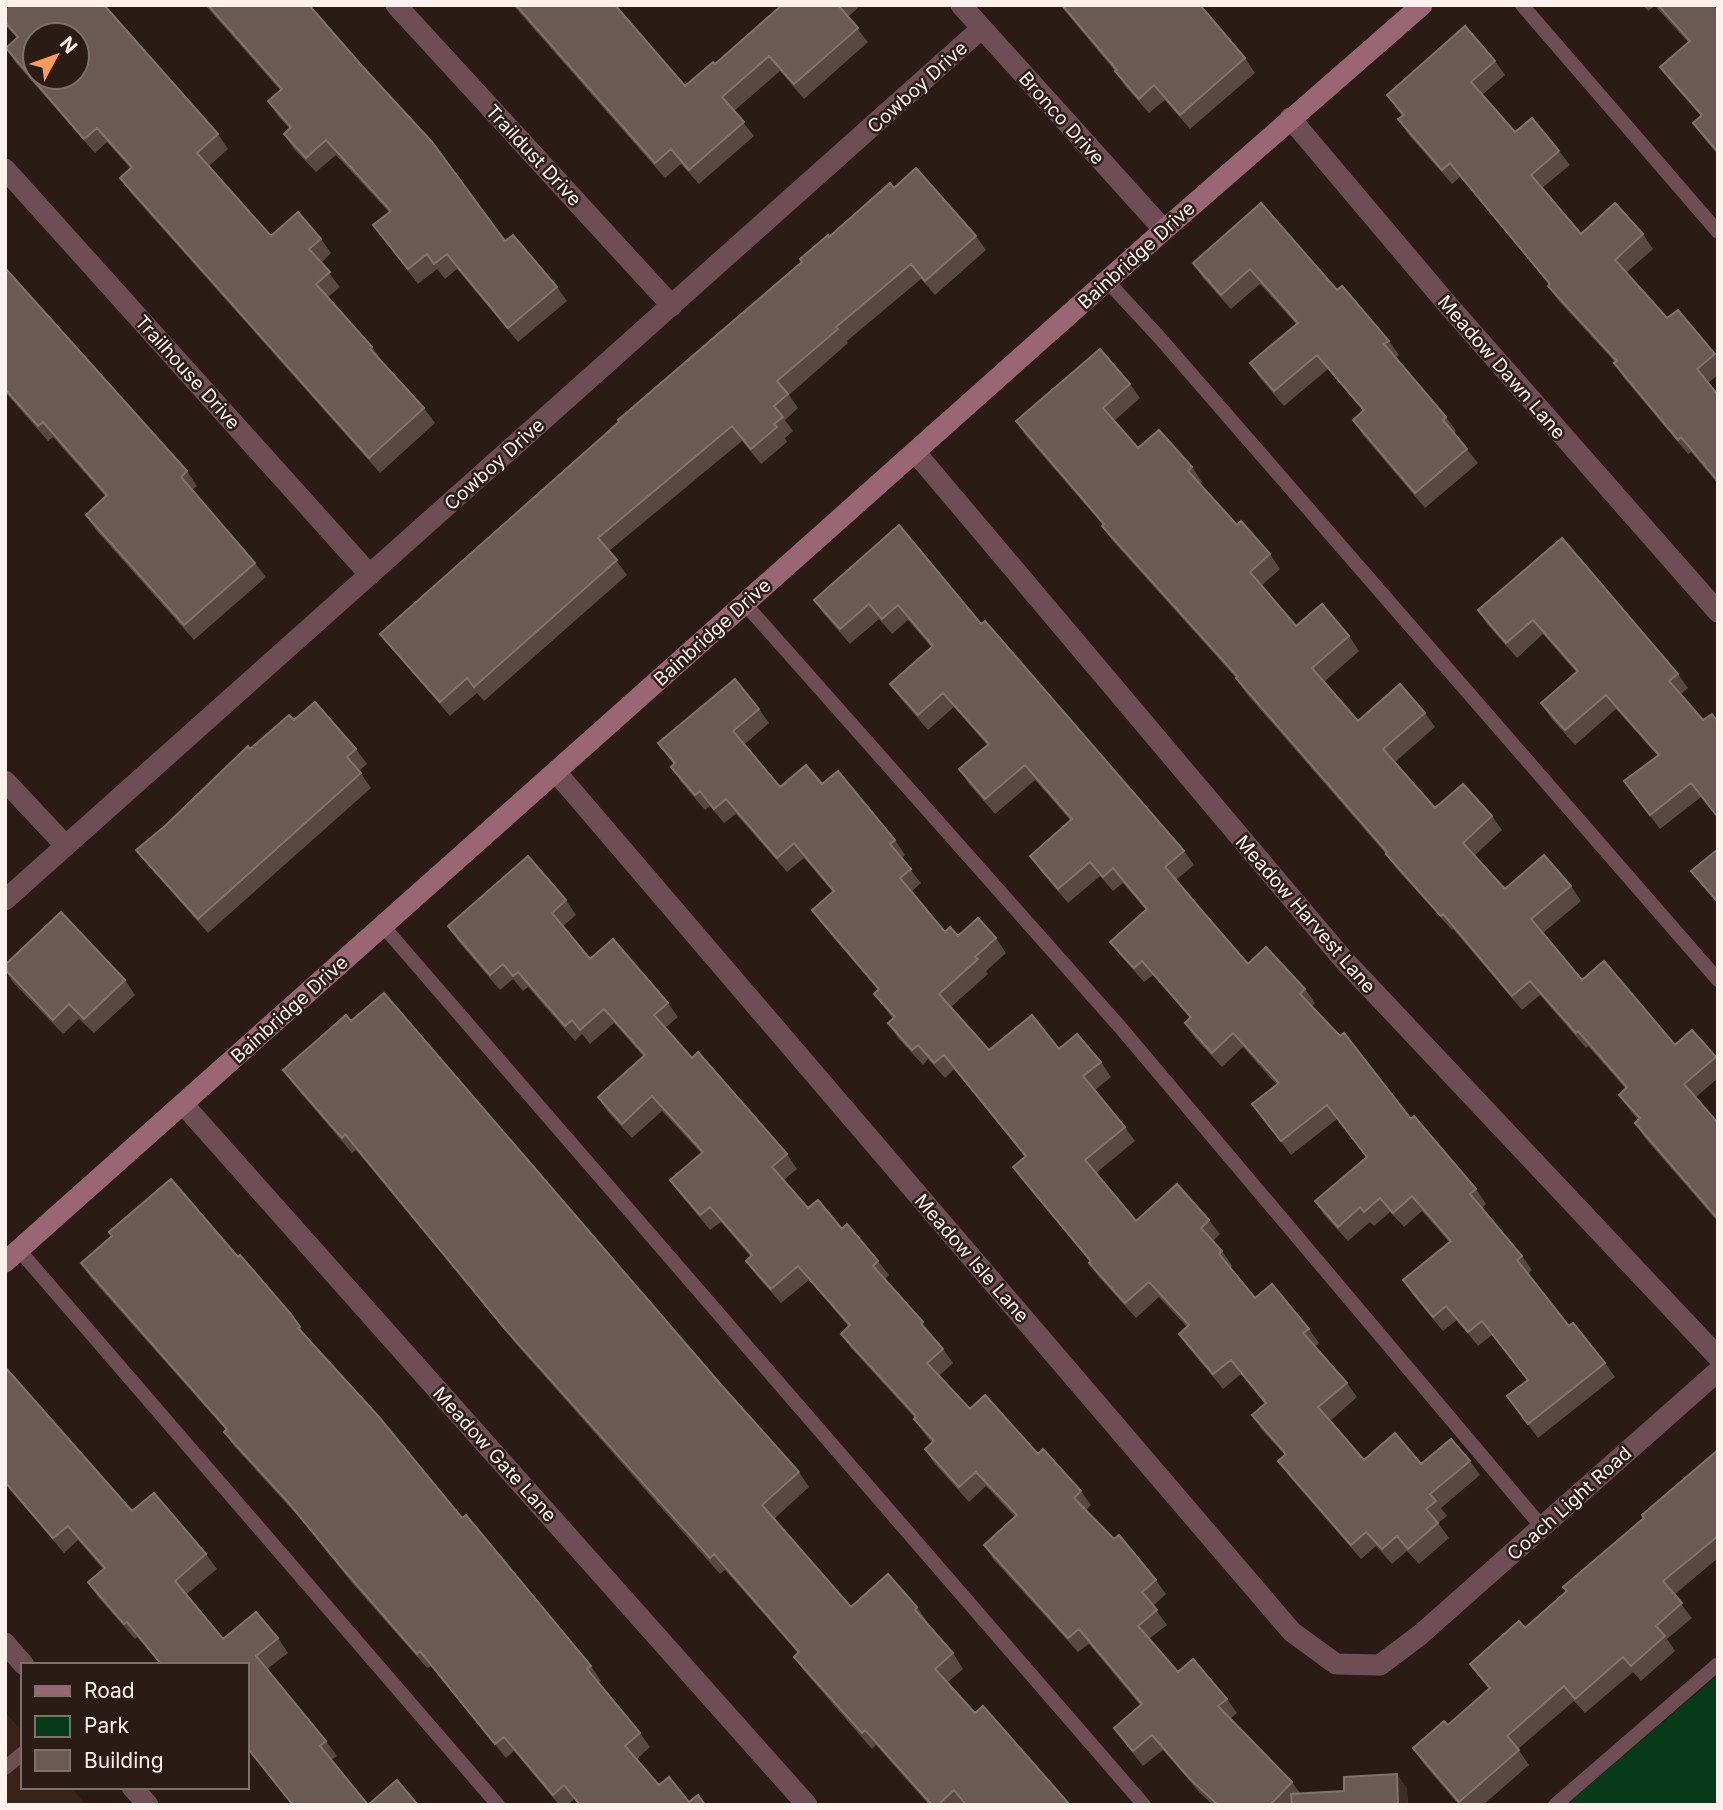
<svg xmlns="http://www.w3.org/2000/svg" width="1723" height="1810" font-family="Inter,sans-serif">
  <style>
    .built { fill: #382219 }
    .green { fill: #073a19 }
    .lines { fill: none; stroke-linecap: round; stroke-linejoin: round }
    .lane { stroke: #6e4d55; stroke-width: 14 }
    .street { stroke: #6e4d55; stroke-width: 21 }
    .secondary { stroke: #9a6674; stroke-width: 21 }
    .wall { fill: #594841 }
    .shaded-wall { fill: #3f2e28 }
    .building { fill: #6b5a53; stroke: #82726b; stroke-width: 2; fill-rule: evenodd }
    .labels { text-anchor: middle; stroke-width: 5; stroke-linejoin: round; paint-order: stroke }
    .street-label { font-size: 19px; fill: #fcf1ec; stroke: #2a1b15 }
  </style>
  <rect width="100%" height="100%" fill="#2a1b15"/>
  <!-- built -->
  <path class="built" d="M5 1712 23 1732V1787H71L86 1805H5Z"/>
  <!-- green -->
  <path class="green" d="M1718 1675V1805H1566Z"/>
  <g class="lines">
    <!-- lane -->
    <path class="lane" d="M1522 5 1718 232
      M1107 281 1159 337 1718 980
      M745 604 1120 1027 1542 1527
      M383 926 1144 1805
      M19 1250 498 1805
      M5 1768 23 1753
      M1555 1805 1718 1664"/>
    <!-- street -->
    <path class="street" d="M396 5 672 306
      M961 5 1164 230
      M1290 118 1448 305 1718 612
      M5 169 370 575
      M915 452 1343 959 1718 1357
      M556 772 1292 1632 1336 1664 1380 1665 1420 1635 1718 1371
      M5 781 66 846
      M5 900 982 28
      M183 1104 807 1805
      M5 1643 24 1665
      M132 1787 148 1805"/>
    <!-- secondary -->
    <path class="secondary" d="M5 1262 1164 230 1422 5"/>
  </g>
  <!-- wall -->
  <path class="wall" d="M5 5H105L218 134 228 149 209 166 271 236 321 239 331 253 321 263 340 287 328 297 372 347 382 361 424 408 435 423 380 473 130 192 120 178 130 168 107 142 95 153 16 63 6 48 17 38 5 25Z
    M205 5H309L505 241 557 287 567 301 518 342 457 269 445 279 437 269 418 284 373 225 389 212 336 155 316 172 294 149 284 134 290 129 278 116 268 101 280 90Z
    M513 5H615L685 86 715 64 782 5H861L848 17 868 42 804 99 780 71 734 111 754 136 699 184 681 164 665 178Z
    M1060 5H1200L1245 58 1255 73 1190 129 1165 100 1149 113 1125 86 1115 71Z
    M1643 5H1718V155L1703 137 1693 123 1701 116 1671 82 1660 67 1688 42 1655 6 1648 11Z
    M1495 61 1505 75 1482 95 1515 132 1559 151 1570 165 1542 188 1581 234H1643L1653 249 1626 273 1667 318 1678 310 1718 357V375L1708 383 1718 395V484L1691 452 1688 454 1624 378 1614 363 1615 362 1558 300 1548 286 1549 284 1460 177 1452 184 1408 134 1398 119 1402 116 1387 95Z
    M894 188 976 236 986 250 935 295 921 279 847 341 848 343 789 395 798 408 785 420 793 431 785 438 787 442 761 464 742 441 609 551 627 575 484 701 477 693 450 716 391 648 380 634 802 263 829 237Z
    M1261 203 1337 290 1389 341 1399 355 1395 358 1446 417 1456 431 1454 433 1478 463 1425 508 1363 435 1353 420 1363 411 1328 369 1284 406 1260 378 1250 363 1296 324 1260 284 1231 309 1203 278 1193 263Z
    M5 268 187 471 197 486 192 490 255 563 266 577 194 640 96 530 86 515 106 497 53 437 48 441 5 392Z
    M1130 384 1140 398 1114 421 1138 448 1192 467 1202 482 1200 484 1237 525 1270 554 1280 569 1261 586 1296 626 1349 636 1359 651 1324 682 1358 721 1425 713 1435 727 1395 762 1435 808 1492 816 1502 830 1474 856 1505 889 1571 886 1581 901 1543 933 1582 980 1675 1045 1716 1057 1718 1060V1078L1695 1098 1718 1123V1222L1645 1138 1635 1123 1638 1120 1629 1109 1619 1095 1626 1089 1588 1046 1586 1048 1540 995 1522 1010 1453 929 1452 930 1396 868 1386 854 1246 693 1236 678 1112 540 1102 526 1103 525 1026 436 1016 421Z
    M899 525 981 624 1184 851 1194 865 1176 880 1248 964 1305 989 1315 1003 1312 1006 1411 1119 1476 1189 1486 1204 1482 1208 1522 1256 1532 1270 1528 1274 1569 1326 1605 1363 1615 1377 1538 1438 1507 1396 1527 1380 1492 1335 1478 1346 1457 1320 1443 1331 1413 1295 1403 1280 1449 1242 1422 1211 1404 1227 1390 1212 1374 1226 1370 1222 1348 1241 1325 1216 1315 1201 1366 1157 1337 1119 1291 1155 1252 1104 1277 1085 1243 1047 1222 1067 1195 1038 1185 1023 1190 1018 1153 975 1144 982 1121 956 1110 942 1146 910 1123 883 1113 891 1100 876 1068 903 1040 870 1030 856 1071 821 1035 780 995 814 969 784 959 769 987 745 954 707 928 730 901 699 890 684 932 648 908 620 892 634 879 619 850 644 824 614 814 600Z
    M1562 538 1678 674 1688 688 1681 694 1703 720 1718 722V819L1701 797 1660 829 1624 781 1658 756 1616 709 1575 745 1551 718 1541 703 1576 672 1543 634 1517 658 1488 625 1478 610Z
    M759 709 769 723 745 744 780 787 822 784 895 840 905 855 901 858 921 883 911 892 945 932 958 936 996 938 1006 953 986 971 988 974 951 1007 989 1050 1059 1049 1101 1062 1111 1077 1095 1090 1125 1127 1135 1141 1096 1173 1136 1221 1209 1220 1220 1234 1213 1241 1222 1251 1232 1266 1230 1268 1255 1298 1309 1329 1319 1343 1315 1347 1347 1383 1357 1397 1330 1421 1364 1460 1421 1464 1470 1461 1480 1475 1441 1508 1447 1516 1438 1523 1449 1538 1419 1564 1407 1551 1392 1564 1376 1546 1361 1559 1288 1475 1278 1461 1285 1455 1262 1430 1252 1415 1265 1404 1241 1374 1223 1389 1189 1348 1179 1334 1187 1327 1159 1297 1136 1318 1099 1277 1089 1263 1090 1262 1023 1181 1013 1167 1025 1157 954 1069 945 1078 928 1059 923 1065 898 1038 888 1023 893 1019 874 994 878 990 822 924 812 910 833 892 804 858 787 872 736 814 724 823 710 806 705 810 681 782 671 767 674 765 658 743Z
    M294 720 356 749 367 764 359 771 371 788 208 933 147 864 136 850 165 826 250 749Z
    M1718 849V904L1702 885 1691 871Z
    M566 900 576 915 563 926 590 959 668 1003 678 1017 665 1028 692 1058 787 1154 797 1169 784 1180 808 1208 842 1229 878 1261 889 1275 885 1279 943 1349 953 1363 939 1376 970 1409 1038 1454 1081 1491 1091 1505 1086 1510 1114 1539 1156 1580 1166 1594 1153 1606 1167 1625 1149 1639 1178 1672 1227 1699 1237 1713 1230 1719 1292 1782 1300 1793 1344 1791 1397 1774 1407 1789 1408 1805H1213L1200 1793 1163 1750 1143 1766 1124 1742 1114 1728 1140 1705 1089 1644 1078 1652 994 1560 984 1545 1015 1517 986 1486 969 1502 935 1464 925 1449 932 1443 924 1433 914 1419 915 1418 851 1348 841 1334 849 1327 809 1280 781 1303 756 1275 746 1261 751 1257 721 1222 710 1230 680 1194 670 1180 701 1153 662 1111 632 1138 608 1112 598 1097 643 1056 614 1023 590 1044 582 1034 575 1041 528 987 523 991 513 979 500 990 458 941 448 926Z
    M5 965 125 980 135 995 94 1033 79 1019 63 1034 13 982 5 970Z
    M351 1021 723 1387 799 1472 809 1487 774 1519 851 1607H917L928 1623 927 1624 953 1653 963 1669 948 1682 975 1713 1070 1805H929L876 1745 872 1749 805 1672 794 1657 798 1653 725 1570 720 1574 517 1345 356 1150 352 1153 294 1085 283 1070Z
    M238 1257 290 1313 310 1342 591 1666 601 1681 598 1683 640 1733 650 1747 637 1759 659 1785 689 1802 705 1805H579L574 1799 568 1805H559L514 1751 506 1758 431 1666 427 1668 353 1584 298 1516 234 1446 224 1432 226 1430 91 1278 81 1263Z
    M5 1367 132 1511 206 1554 217 1569 187 1594 223 1639 278 1638 288 1653 267 1669 326 1741 337 1756 331 1760 368 1805H418H292L247 1749V1665H161L137 1637 135 1639 98 1597 88 1582 103 1569 78 1540 64 1553 5 1484Z
    M1718 1450V1558L1674 1595 1692 1618 1667 1639 1675 1651 1641 1681 1633 1672 1585 1713 1574 1701 1518 1749 1529 1765 1483 1805H1459L1423 1763 1413 1748 1448 1725 1489 1689 1470 1664 1525 1628 1566 1591Z"/>
  <!-- shaded-wall -->
  <path class="shaded-wall" d="M923 1322 933 1336 931 1339 921 1324Z
    M1397 1774 1407 1789 1408 1805H1398Z"/>
  <!-- building -->
  <path class="building" d="M5 5H104L218 134 197 153 271 236 298 212 321 239 309 249 330 272 316 284 372 347 370 349 424 408 369 458 120 178 132 167 97 128 84 139 6 48 18 37 5 22ZM35 35H77V77H35Z
    M208 5H309L362 66 432 142 505 241 513 235 557 287 508 328 447 254 434 264 427 254 408 269 373 225 391 211 326 140 306 158 284 134 291 127 268 101 282 89Z
    M516 5H615L685 86 713 62 715 64 782 5H838L858 28 794 84 769 56 722 97 744 122 689 170 671 149 655 163Z
    M1062 5H1200L1245 58 1180 115 1154 85 1139 99 1115 71 1117 70Z
    M1658 5H1718V152L1693 123 1702 115 1660 67 1690 41Z
    M1465 26 1495 61 1471 82 1515 132 1532 118 1559 151 1531 175 1581 234 1615 203 1643 234 1615 260 1667 318 1678 310 1715 354 1697 369 1718 395V481L1681 437 1678 440 1614 363 1617 361 1548 286 1550 284 1450 163 1442 170 1398 119 1404 115 1387 95Z
    M916 168 976 236 925 281 911 264 836 327 838 329 777 381 788 394 774 406 783 417 774 424 777 427 751 449 732 426 598 538 617 560 474 687 467 678 440 702 380 634 591 447 619 422 618 420 802 262 800 259 828 235 829 237 890 183 894 188Z
    M1261 203 1337 290 1342 286 1389 341 1384 344 1446 417 1443 420 1467 449 1415 493 1353 420 1364 410 1317 355 1274 391 1250 363 1298 323 1250 269 1221 295 1193 263Z
    M5 268 187 471 181 477 255 563 184 625 86 515 107 495 43 422 38 426 5 389Z
    M1100 349 1130 384 1103 408 1138 448 1159 430 1192 467 1188 471 1237 525 1241 521 1270 554 1250 572 1296 626 1322 604 1349 636 1312 668 1358 721 1400 684 1425 713 1383 749 1435 808 1463 784 1492 816 1463 843 1505 889 1544 855 1571 886 1531 919 1582 980 1604 961 1675 1045 1692 1030 1716 1057 1684 1084 1718 1123V1219L1635 1123 1640 1118 1619 1095 1627 1087 1578 1031 1576 1033 1530 981 1512 996 1443 914 1441 916 1386 854 1387 852 1236 678 1238 677 1102 526 1104 524 1016 421Z
    M899 525 981 624 985 621 1184 851 1165 867 1203 912 1248 964 1266 947 1305 989 1300 994 1340 1036 1344 1033 1411 1119 1414 1116 1476 1189 1470 1194 1522 1256 1517 1260 1569 1326 1573 1323 1605 1363 1528 1424 1507 1396 1528 1380 1482 1321 1468 1332 1446 1306 1433 1317 1403 1280 1451 1241 1412 1196 1393 1213 1380 1198 1364 1212 1360 1207 1338 1227 1315 1201 1367 1157 1327 1105 1281 1141 1252 1104 1279 1083 1233 1033 1212 1053 1185 1023 1191 1017 1142 961 1134 968 1110 942 1147 909 1113 868 1103 877 1090 862 1058 889 1030 856 1072 819 1025 765 985 799 959 769 989 744 943 693 918 715 890 684 933 646 898 605 882 619 869 604 840 629 814 600Z
    M1562 538 1678 674 1669 681 1703 720 1712 714 1718 722V817L1691 783 1650 815 1624 781 1659 755 1606 695 1565 730 1541 703 1578 671 1533 620 1506 643 1478 610Z
    M735 679 759 709 733 731 780 787 806 765 822 784 838 771 895 840 890 844 911 869 900 878 945 932 950 927 958 936 978 918 996 938 975 957 978 959 939 994 989 1050 1032 1015 1059 1049 1077 1034 1101 1062 1083 1076 1125 1127 1085 1160 1136 1221 1177 1184 1209 1220 1201 1228 1222 1251 1219 1254 1255 1298 1272 1284 1309 1329 1303 1333 1347 1383 1318 1407 1364 1460 1395 1433 1421 1464 1451 1439 1470 1461 1430 1494 1436 1501 1426 1509 1438 1523 1408 1549 1397 1536 1382 1549 1366 1532 1351 1545 1278 1461 1286 1454 1252 1415 1266 1403 1231 1360 1213 1374 1179 1334 1189 1325 1149 1282 1125 1303 1089 1263 1091 1261 1013 1167 1026 1156 944 1055 934 1063 918 1045 912 1050 888 1023 895 1017 874 994 879 989 812 910 834 891 794 843 777 858 726 799 714 809 700 791 695 795 671 767 675 763 658 743Z
    M315 702 356 749 347 757 361 773 198 919 136 850 165 826 248 746 250 749 289 715 294 720Z
    M1718 849V902L1691 871Z
    M528 856 566 900 552 913 590 959 613 939 668 1003 654 1015 692 1058 698 1052 787 1154 772 1167 808 1208 818 1200 842 1229 847 1224 878 1261 873 1266 923 1322 921 1324 943 1349 927 1363 970 1409 985 1395 1038 1454 1043 1449 1081 1491 1074 1498 1114 1539 1119 1535 1156 1580 1142 1592 1157 1610 1138 1626 1178 1672 1193 1659 1227 1699 1218 1706 1292 1782 1270 1805H1218L1190 1779 1152 1735 1133 1751 1114 1728 1142 1704 1079 1629 1068 1638 984 1545 1017 1515 976 1472 959 1487 925 1449 934 1441 914 1419 916 1416 841 1334 850 1325 798 1266 771 1289 746 1261 752 1255 710 1207 700 1215 670 1180 703 1152 652 1096 622 1124 598 1097 645 1055 604 1009 580 1030 572 1020 565 1026 518 972 513 976 503 964 490 975 448 926Z
    M61 912 125 980 84 1019 69 1004 53 1020 5 969V965Z
    M384 993 723 1387 799 1472 762 1505 851 1607 888 1574 917 1607 915 1610 953 1653 935 1669 975 1713 983 1706 1070 1805H966L954 1790 938 1805H932L865 1730 862 1733 794 1657 799 1652 714 1554 710 1558 506 1330 345 1134 342 1138 283 1070 346 1015 351 1021Z
    M171 1179 238 1257 240 1255 290 1313 300 1327 298 1328 379 1417 462 1518 466 1515 591 1666 587 1669 640 1733 625 1746 659 1785 669 1777 689 1802 698 1795 705 1805H580L564 1785 553 1795 504 1737 495 1744 420 1651 417 1654 343 1569 288 1502 224 1432 227 1429 81 1263 112 1236 109 1232Z
    M5 1367 132 1511 154 1493 206 1554 175 1581 223 1639 256 1612 278 1638 256 1656 326 1741 320 1746 368 1805 397 1780 418 1805H293L247 1747V1665H162L127 1622 124 1624 88 1582 105 1568 68 1526 53 1538 5 1482Z
    M1718 1450V1536L1663 1581 1682 1603 1656 1626 1665 1636 1631 1666 1623 1657 1575 1699 1564 1686 1507 1736 1519 1750 1459 1802 1413 1748 1444 1721 1448 1725 1490 1688 1470 1664 1519 1621 1525 1628 1567 1591 1563 1587 1644 1518 1642 1515Z
    M1397 1774 1398 1805H1292L1291 1794 1344 1791V1777Z"/>
  <g class="labels">
    <!-- street labels -->
    <g class="street-label">
      <text transform="translate(917 87) rotate(-42)" y="7">Cowboy Drive</text>
      <text transform="translate(1062 118) rotate(48)" y="7">Bronco Drive</text>
      <text transform="translate(534 155) rotate(47)" y="7">Traildust Drive</text>
      <text transform="translate(1136 255) rotate(-42)" y="7">Bainbridge Drive</text>
      <text transform="translate(1502 367) rotate(49)" y="7">Meadow Dawn Lane</text>
      <text transform="translate(188 372) rotate(48)" y="7">Trailhouse Drive</text>
      <text transform="translate(494 464) rotate(-42)" y="7">Cowboy Drive</text>
      <text transform="translate(712 632) rotate(-42)" y="7">Bainbridge Drive</text>
      <text transform="translate(1306 914) rotate(49)" y="7">Meadow Harvest Lane</text>
      <text transform="translate(289 1009) rotate(-42)" y="7">Bainbridge Drive</text>
      <text transform="translate(972 1258) rotate(49)" y="7">Meadow Isle Lane</text>
      <text transform="translate(495 1454) rotate(48)" y="7">Meadow Gate Lane</text>
      <text transform="translate(1569 1503) rotate(-42)" y="7">Coach Light Road</text>
    </g>
  </g>
  <!-- border -->
  <rect width="1723" height="1810" fill="none" stroke="#fcf1ec" stroke-width="14"/>
  <!-- legend -->
  <rect x="21" y="1663" width="228" height="126" fill="#2a1b15" stroke="#7e716b" stroke-width="2"/>
  <rect x="35" y="1686" width="35" height="10" fill="#9a6674" stroke="#7e716b" stroke-width="2"/>
  <text x="84" y="1698" font-size="21" fill="#fcf1ec">Road</text>
  <rect x="35" y="1716" width="35" height="21" fill="#073a19" stroke="#7e716b" stroke-width="2"/>
  <text x="84" y="1733" font-size="21" fill="#fcf1ec">Park</text>
  <rect x="35" y="1750" width="35" height="21" fill="#6b5a53" stroke="#7e716b" stroke-width="2"/>
  <text x="84" y="1768" font-size="21" fill="#fcf1ec">Building</text>
  <!-- north arrow -->
  <g transform="translate(56 56) rotate(49)"><circle r="33" fill="#2a1b15" stroke="#7e716b" stroke-width="2"/>
  <path d="M0-5L12 26L0 18L-12 26Z" fill="#ff9b5a"/>
  <text y="-10" font-size="19" font-weight="bold" text-anchor="middle" fill="#fcf1ec">N</text>
  </g>
</svg>
